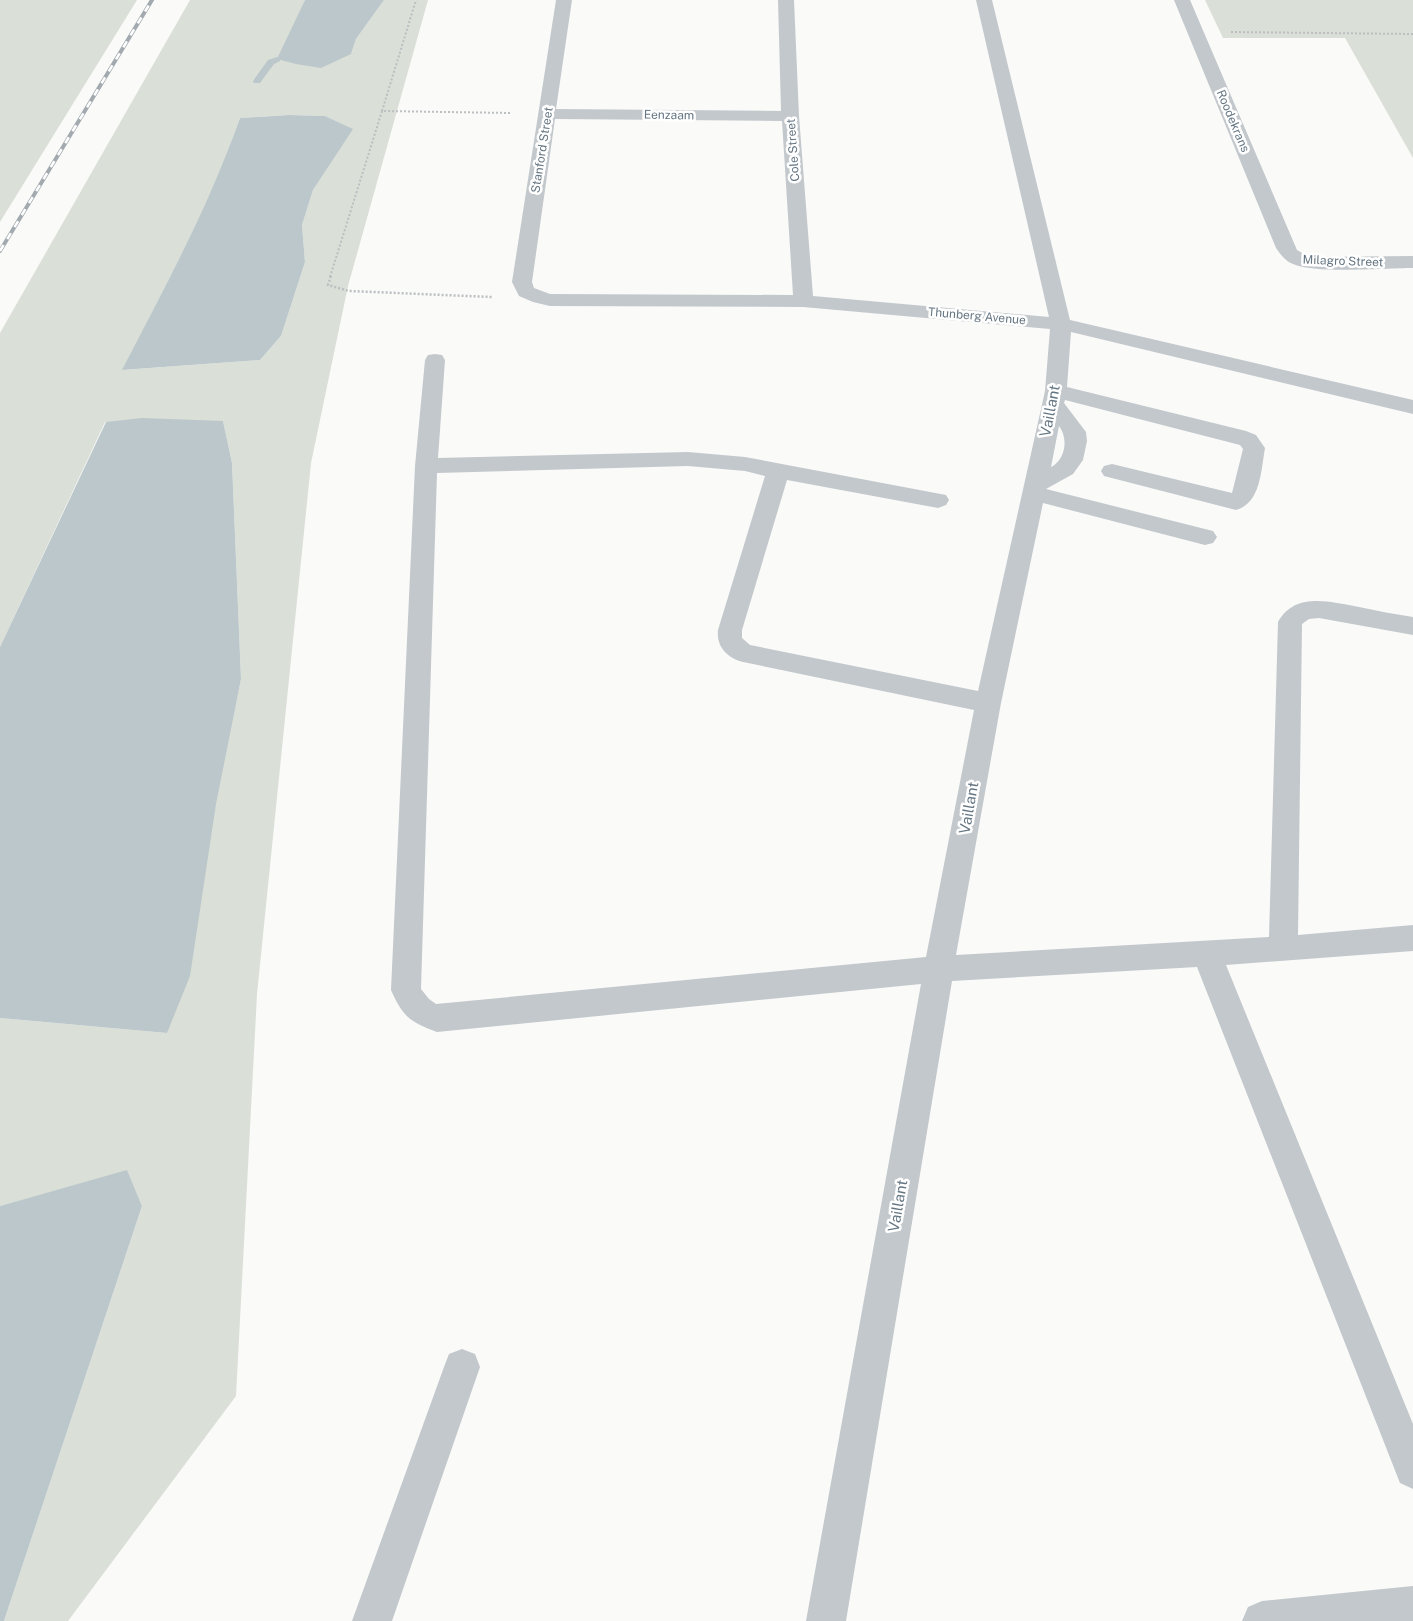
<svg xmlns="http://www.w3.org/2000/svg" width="1413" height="1621" font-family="'Public Sans',sans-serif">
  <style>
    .green { fill: #dadfd7; fill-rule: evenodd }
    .water { fill: #bbc7cb }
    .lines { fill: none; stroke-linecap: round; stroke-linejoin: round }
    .stream { fill: #bbc7cb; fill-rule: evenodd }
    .path-far1 { stroke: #bbbfc2; stroke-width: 2; stroke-dasharray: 2 2; stroke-linecap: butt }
    .path { stroke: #bbbfc2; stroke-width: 2.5; stroke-dasharray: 2 2; stroke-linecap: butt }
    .minor { fill: #c3c8cc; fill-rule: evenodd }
    .rail-casing { stroke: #a2aab0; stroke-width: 4 }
    .rail { stroke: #fff; stroke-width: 2.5; stroke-dasharray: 7; stroke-linecap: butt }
    .labels { text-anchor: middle; stroke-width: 5; stroke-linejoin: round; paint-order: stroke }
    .far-street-label { font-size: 12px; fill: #657683; stroke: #fff }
    .street-label { font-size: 15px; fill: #657683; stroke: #fff }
  </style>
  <rect width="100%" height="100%" fill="#fafaf8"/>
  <!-- green -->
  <path class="green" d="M0 0H137L0 222Z
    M190 0H305L293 29 351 54 356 39 384 0H428L348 286 311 463 257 994 236 1396 68 1621H4L142 1206 127 1171 0 1206V1018L167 1033 241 679 232 463 223 421 105 422 0 647V333ZM289 115 325 116 352 129 313 190 302 225 305 262 281 336 260 360 123 370 188 242 223 165 240 118Z
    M1205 0H1413V158L1345 38H1223Z"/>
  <!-- water -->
  <path class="water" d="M305 0H384L356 39 351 54 321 68 296 64 277 59Z
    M289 115 325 116 353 129 313 190 302 225 305 262 281 336 260 360 122 370C165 287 209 206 240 118Z
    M142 418 223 421 232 463 241 679 216 804 190 976 167 1033 0 1018V647L106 422Z
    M127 1170 142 1206 4 1621H0V1206Z"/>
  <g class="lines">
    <!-- stream -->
    <path class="stream" d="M277 57H280V61L274 64 260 83H254L253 81 268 60Z"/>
    <!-- path-far1 -->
    <path class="path-far1" d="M1231 32 1413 34
      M382 111 416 0
      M330 277 382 111 512 113"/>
    <!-- path -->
    <path class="path" d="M331 276 328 285 349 291 492 297"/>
    <!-- minor -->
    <path class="minor" d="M556 0H572L556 109 781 111 778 0H794L799 116 813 296 1049 317 976 0H992L1070 320 1413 400V414L1071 332 1067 387 1246 431 1256 435 1265 448C1261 470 1261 503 1236 510L1104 476 1101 471 1104 466 1112 464 1232 493 1243 449 1240 445 1065 400 1064 403 1086 432 1087 441 1083 460 1073 474 1046 489 1205 529 1213 531 1217 537 1213 543 1205 545 1043 503 1001 703 956 955 1269 937 1278 622C1295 591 1331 602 1359 607 1377 611 1395 614 1413 617V635L1319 618 1309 619 1302 624 1298 935 1413 925V951L1226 965 1413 1424V1489L1400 1483 1197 967 952 981 846 1621H806L921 984 437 1032C410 1022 403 1017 391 990L415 466 425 360 428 355 435 354 442 355 445 360 438 458 688 452 745 457 946 495 949 500 946 505 938 508 787 480 742 630V638L750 645 978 691 1045 391 1050 329 803 307 550 306 533 302 519 296 512 282ZM555 119 782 121 793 295 550 294 534 288 532 282ZM1059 426C1069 439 1065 460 1051 467ZM688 466 745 471 765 476 718 630C716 647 728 658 743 662L974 710 926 957 436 1004 429 999 421 989 437 473Z
      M1174 0H1190L1297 250 1309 257 1413 256V268C1386 268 1314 274 1293 264 1285 261 1281 255 1276 248Z
      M462 1349 475 1354 480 1367 392 1621H352L444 1367 449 1354Z
      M1413 1586V1621H1242L1248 1607 1262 1601Z"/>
    <!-- rail casing -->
    <g class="rail-casing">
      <path id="rail" d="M0 251 152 0"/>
    </g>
    <!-- rail -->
    <use href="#rail" class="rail"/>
  </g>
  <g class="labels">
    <!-- far-street labels -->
    <g class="far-street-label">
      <text transform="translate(669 115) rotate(1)" y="4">Eenzaam</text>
      <text transform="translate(1233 121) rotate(67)" y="4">Roodekrans</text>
      <text transform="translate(542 150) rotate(-81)" y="4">Stanford Street</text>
      <text transform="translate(793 150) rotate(-94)" y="4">Cole Street</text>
      <text transform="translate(1343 261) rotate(2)" y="4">Milagro Street</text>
      <text transform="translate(977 316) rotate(5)" y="4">Thunberg Avenue</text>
    </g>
    <!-- street labels -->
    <g class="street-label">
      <text transform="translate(1050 411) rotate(-79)" y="5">Vaillant</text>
      <text transform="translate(969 808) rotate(-80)" y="5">Vaillant</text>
      <text transform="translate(898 1206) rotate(-80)" y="5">Vaillant</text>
    </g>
  </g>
</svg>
